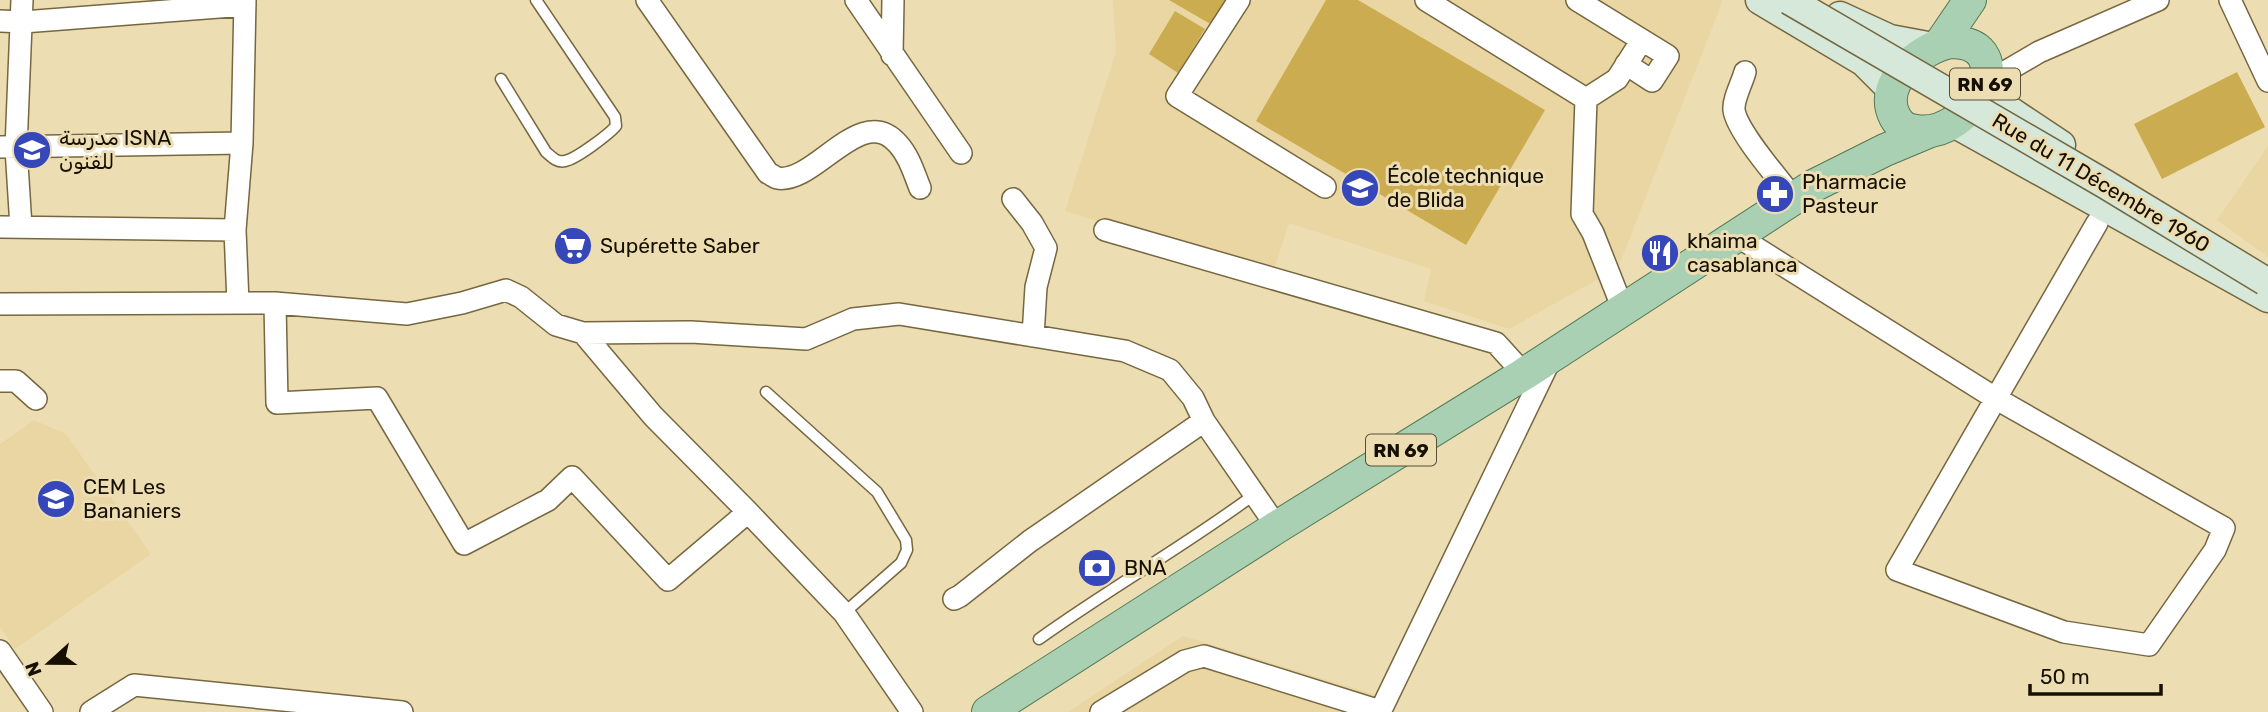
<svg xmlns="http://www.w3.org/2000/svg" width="2268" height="712" font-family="Rubik,'Noto Sans Arabic',sans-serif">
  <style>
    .built { fill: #e9d6a3 }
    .garden { fill: #cbac50 }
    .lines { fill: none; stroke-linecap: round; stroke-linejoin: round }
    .lane-casing { stroke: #766740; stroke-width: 13 }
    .street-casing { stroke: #766740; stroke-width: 24 }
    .secondary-casing { stroke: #766740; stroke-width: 31 }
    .primary-casing { stroke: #517954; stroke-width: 34 }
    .lane { stroke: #fff; stroke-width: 10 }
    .street { stroke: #fff; stroke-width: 21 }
    .secondary { stroke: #d5e8d9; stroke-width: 28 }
    .primary { stroke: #aad0b3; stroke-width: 32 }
    .secondary-bridge-casing { stroke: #766740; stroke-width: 31; stroke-linecap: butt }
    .secondary-bridge { stroke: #d5e8d9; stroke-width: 28 }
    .labels { text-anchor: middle; stroke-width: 6; stroke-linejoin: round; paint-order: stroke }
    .shield { fill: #edddb2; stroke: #564e37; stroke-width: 2 }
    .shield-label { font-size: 19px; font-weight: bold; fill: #151002 }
    .poi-label { font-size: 21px; fill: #151002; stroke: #edddb2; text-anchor: start }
    .street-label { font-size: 21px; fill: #151002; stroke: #edddb2 }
  </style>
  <rect width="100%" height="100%" fill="#edddb2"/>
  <!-- built -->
  <path class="built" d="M1113 0H1723L1618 268 1509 329 1424 301 1431 269 1289 223 1272 275 1065 211 1116 52Z
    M2268 146V257L2217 220Z
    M34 420 66 434 151 554 15 649 0 627V444Z
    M1183 636 1374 694 1366 712H1068Z"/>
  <!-- garden -->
  <path class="garden" d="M1169 0H1227L1212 25Z
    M1326 0H1358L1545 110 1466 245 1256 121Z
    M1175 11 1205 29 1178 73 1149 54Z
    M2237 72 2265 127 2162 179 2134 124Z"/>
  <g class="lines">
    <!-- lane casing -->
    <g class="lane-casing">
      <path id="lane" d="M501 79 546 152C552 157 557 163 565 161 576 159 608 135 616 126L615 117 536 0
        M766 392 877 492 906 540 907 550 901 563 844 613
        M1039 639C1110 588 1185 546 1255 494"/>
    </g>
    <!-- street casing -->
    <g class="street-casing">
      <path id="street" d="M647 0 768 173C769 173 776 178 777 178 815 185 861 101 898 144 909 156 914 173 920 188
        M856 0 961 153
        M1239 0 1177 96 1325 187
        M1426 0 1586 99 1582 214 1593 233 1623 309
        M1577 0 1642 40 1617 79 1586 99
        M2230 0 2268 81
        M0 21 23 22 245 5
        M892 55 893 0
        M1626 64 1652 81 1668 56 1642 40
        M1745 72C1742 83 1733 99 1734 110 1737 132 1780 180 1794 199
        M1986 83 2039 52 2158 0
        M0 147 242 143
        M1013 199 1032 223 1046 248 1036 287 1033 336
        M0 227 235 230
        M21 227 16 148 22 0
        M1105 230 1496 343 1524 374
        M1737 236 1995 398 2224 528 2215 550 2149 645 2064 632 1897 570 2097 223
        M238 303 235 230 242 143 245 0
        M275 303 277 403 377 398 464 544 548 500 572 477 668 580 748 512
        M0 304 275 303 407 314 462 303 506 290 521 297 556 325 583 333 691 332 806 339 853 319 899 314 1125 351 1170 370 1193 398 1204 421 1277 527
        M583 333 653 416 748 512 844 613 912 712
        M0 381H16L36 399
        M954 599 960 596 1030 541 1204 421
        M0 651 42 712
        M91 712 134 685 402 712
        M1101 712 1185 661 1204 656 1380 711
        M1380 712 1551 358"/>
    </g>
    <!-- secondary casing -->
    <g class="secondary-casing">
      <path id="secondary" d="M1760 0 1864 62 1892 90
        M1840 16 1890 39 1933 47
        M1983 89 2010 111 2061 145
        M1952 122 2268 298"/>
    </g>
    <!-- primary casing -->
    <g class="primary-casing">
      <path id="primary" d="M1951 42C2024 43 1971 140 1916 131 1906 130 1900 126 1895 117 1877 83 1921 47 1951 42Z
        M1940 44 1970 0
        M988 712 1277 527 1524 374 1813 186 1885 150 1928 132"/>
    </g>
    <!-- lane -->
    <use href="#lane" class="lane"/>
    <!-- street -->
    <use href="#street" class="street"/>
    <!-- secondary -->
    <use href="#secondary" class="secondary"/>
    <!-- primary -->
    <use href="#primary" class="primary"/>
    <!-- secondary-bridge casing -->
    <g class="secondary-bridge-casing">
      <path id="secondary-bridge" d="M1789 0 2105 184 2265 281"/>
    </g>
    <!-- secondary-bridge -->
    <use href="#secondary-bridge" class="secondary-bridge"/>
  </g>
  <!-- icons -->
  <defs>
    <g id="school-disc" transform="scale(2.0125)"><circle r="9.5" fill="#3547b9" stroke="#edddb2"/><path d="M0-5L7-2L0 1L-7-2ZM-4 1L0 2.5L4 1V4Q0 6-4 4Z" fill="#fff"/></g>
    <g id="university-disc" transform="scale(2.0125)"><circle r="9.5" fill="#3547b9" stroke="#edddb2"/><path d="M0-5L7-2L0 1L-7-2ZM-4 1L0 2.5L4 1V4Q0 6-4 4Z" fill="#fff"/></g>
    <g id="pharmacy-disc" transform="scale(2.0125)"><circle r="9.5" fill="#3547b9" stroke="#edddb2"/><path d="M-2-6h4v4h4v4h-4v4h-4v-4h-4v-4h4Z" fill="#fff"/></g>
    <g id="supermarket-disc" transform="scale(2.0125)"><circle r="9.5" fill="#3547b9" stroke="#edddb2"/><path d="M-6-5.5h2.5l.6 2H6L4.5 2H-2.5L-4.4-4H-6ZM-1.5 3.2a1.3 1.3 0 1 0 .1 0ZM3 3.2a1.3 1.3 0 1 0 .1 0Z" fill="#fff"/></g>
    <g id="restaurant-disc" transform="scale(2.0125)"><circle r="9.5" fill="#3547b9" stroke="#edddb2"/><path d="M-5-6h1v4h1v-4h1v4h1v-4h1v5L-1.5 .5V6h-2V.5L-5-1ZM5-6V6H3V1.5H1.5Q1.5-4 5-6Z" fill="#fff"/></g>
    <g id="bank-disc" transform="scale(2.0125)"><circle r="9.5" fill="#3547b9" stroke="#edddb2"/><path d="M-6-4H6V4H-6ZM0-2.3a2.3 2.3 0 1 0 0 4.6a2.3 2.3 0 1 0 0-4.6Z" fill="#fff"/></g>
  </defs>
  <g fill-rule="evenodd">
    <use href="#school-disc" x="32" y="150"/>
    <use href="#university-disc" x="1360" y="188"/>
    <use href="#pharmacy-disc" x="1775" y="194"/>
    <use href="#supermarket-disc" x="573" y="246"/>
    <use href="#restaurant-disc" x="1660" y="253"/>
    <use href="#school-disc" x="56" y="499"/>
    <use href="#bank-disc" x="1097" y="568"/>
  </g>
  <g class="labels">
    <!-- shield labels -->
    <g class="shield">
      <rect x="1950" y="68.5" width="70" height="31" rx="5"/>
      <rect x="1366" y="434.5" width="70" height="31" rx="5"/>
    </g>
    <g class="shield-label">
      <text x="1985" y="91">RN 69</text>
      <text x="1401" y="457">RN 69</text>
    </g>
    <!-- poi labels -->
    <g class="poi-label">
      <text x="59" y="145">مدرسة ISNA<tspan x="59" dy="24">للفنون</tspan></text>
      <text x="1387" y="183">École technique<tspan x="1387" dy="24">de Blida</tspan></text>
      <text x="1802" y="189">Pharmacie<tspan x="1802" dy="24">Pasteur</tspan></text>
      <text x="1687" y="248">khaima<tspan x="1687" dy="24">casablanca</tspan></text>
      <text x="600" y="253">Supérette Saber</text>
      <text x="83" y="494">CEM Les<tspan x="83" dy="24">Bananiers</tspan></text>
      <text x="1124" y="575">BNA</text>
    </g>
    <!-- street labels -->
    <g class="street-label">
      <text transform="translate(2101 183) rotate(31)" y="7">Rue du 11 Décembre 1960</text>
    </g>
  </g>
  <!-- north arrow -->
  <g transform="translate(49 663) rotate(249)" stroke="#edddb2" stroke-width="5" paint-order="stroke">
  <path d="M0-5L12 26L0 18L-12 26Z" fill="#151002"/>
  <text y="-10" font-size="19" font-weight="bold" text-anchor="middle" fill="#151002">N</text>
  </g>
  <!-- scale -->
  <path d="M2030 684v10h131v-10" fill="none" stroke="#151002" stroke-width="3.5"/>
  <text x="2040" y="684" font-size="21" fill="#151002" stroke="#edddb2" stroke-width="5" paint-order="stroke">50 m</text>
</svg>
